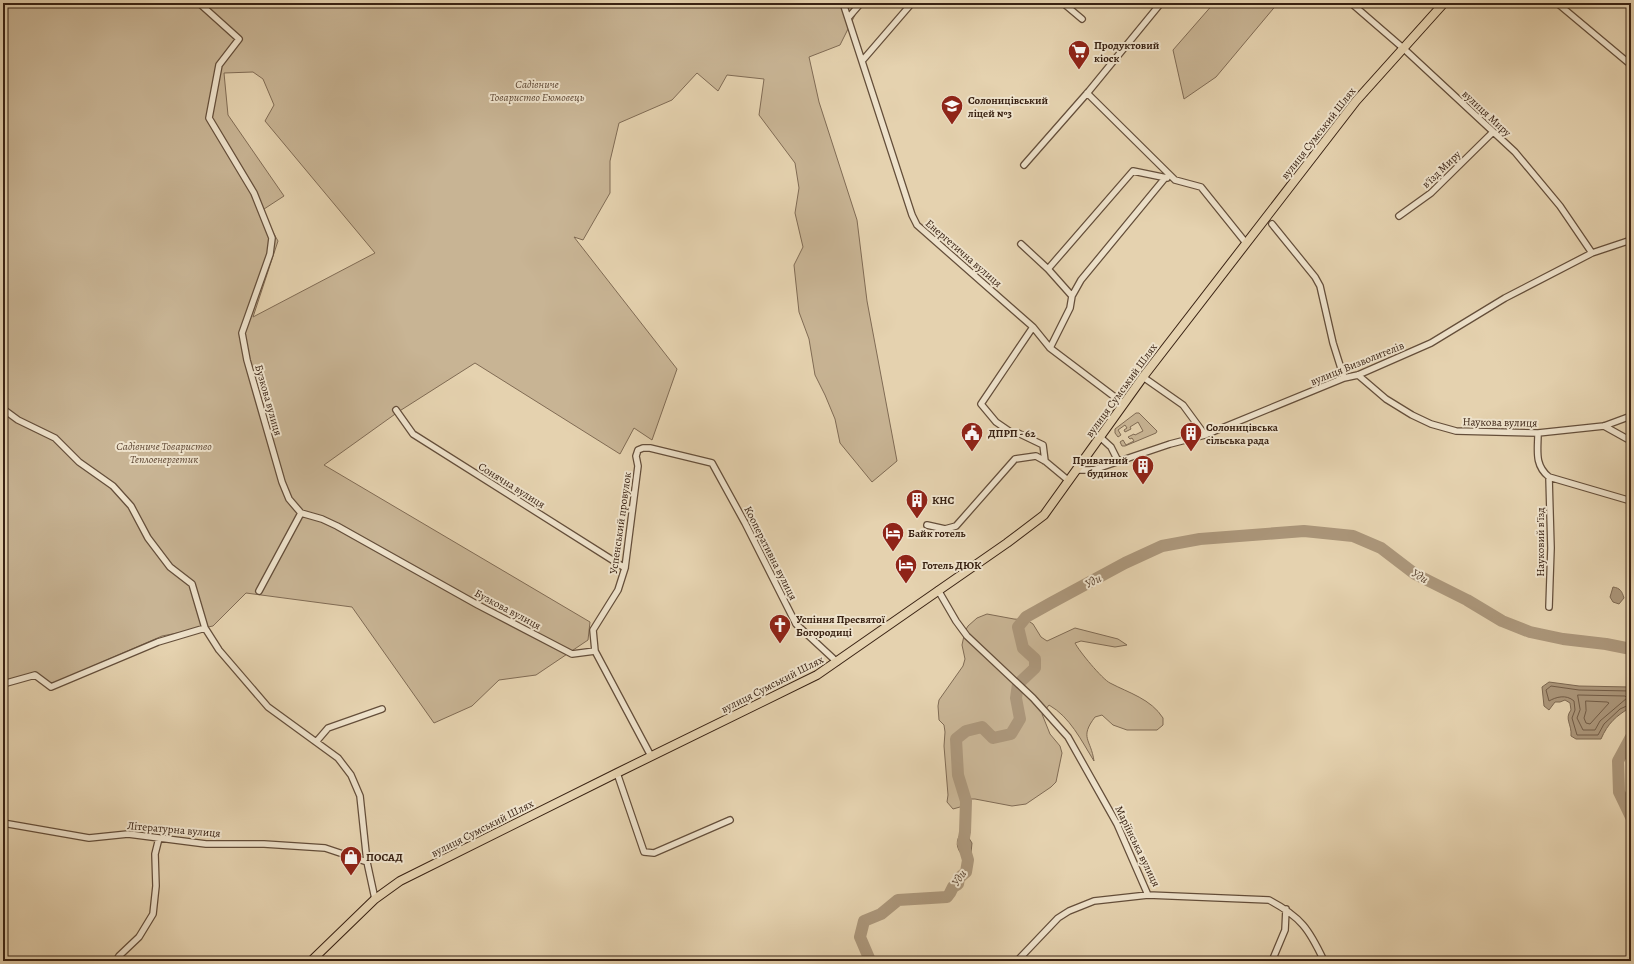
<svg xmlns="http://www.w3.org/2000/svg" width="1634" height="964" font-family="Alegreya,serif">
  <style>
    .green { fill: #c8b494; stroke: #806b54; fill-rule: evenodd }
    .water { fill: #ab967a; stroke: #7d6851 }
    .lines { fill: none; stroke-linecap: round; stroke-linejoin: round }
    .shore { stroke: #725c46; stroke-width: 1 }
    .river { stroke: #ab967a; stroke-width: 12 }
    .minor-casing { stroke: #644e3a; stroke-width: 8 }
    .primary-casing { stroke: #392213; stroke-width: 10 }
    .minor { stroke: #eee2cb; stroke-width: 5.5 }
    .primary { stroke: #e5d2af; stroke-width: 8 }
    .labels { text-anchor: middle; stroke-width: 4; stroke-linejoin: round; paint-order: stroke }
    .poi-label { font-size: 11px; font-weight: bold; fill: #392213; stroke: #eee2cb; text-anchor: start }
    .park-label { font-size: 11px; font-style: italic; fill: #5d4633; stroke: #eee2cb }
    .street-label { font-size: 11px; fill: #392213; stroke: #eee2cb }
    .water-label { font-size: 12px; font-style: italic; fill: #5b4532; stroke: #eee2cb }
  </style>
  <rect width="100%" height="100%" fill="#e5d2af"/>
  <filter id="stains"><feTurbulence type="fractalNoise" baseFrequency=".005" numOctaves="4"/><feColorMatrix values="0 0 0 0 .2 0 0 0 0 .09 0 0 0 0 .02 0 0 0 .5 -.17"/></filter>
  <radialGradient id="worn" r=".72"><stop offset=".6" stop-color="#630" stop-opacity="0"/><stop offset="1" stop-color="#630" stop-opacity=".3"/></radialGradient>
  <!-- green -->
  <path class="green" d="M3 3H861L840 45 809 57 819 102 857 220 867 301 897 461 872 482 840 443 835 419 825 395 815 375 809 339 799 312 794 265 803 247 795 213 799 188 795 163 759 115 764 79 727 75 718 91 697 73 672 100 619 123 610 161V193L583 240 574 237 677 369 652 440 634 428 620 454 475 363 398 412 324 465 590 622 588 640 536 675 499 680 472 706 434 723 352 607 246 593 213 626 162 636 49 685 35 675 3 681ZM253 72 263 79 274 105 265 121 375 253 253 317 278 241 261 211 284 196 228 115 224 73Z
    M1214 3H1278L1216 77 1184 99 1173 50Z
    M1136 413H1139L1157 431 1156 433 1125 446H1122L1120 442 1123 440 1126 445 1134 441 1132 438 1130 439 1128 437 1134 434 1135 435 1143 431 1138 422 1130 427 1131 429 1125 432 1124 430 1127 428 1125 425 1118 430 1121 435 1118 437 1115 433V429Z
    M987 614 1014 619 1027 620 1033 624 1041 637 1047 641 1075 628 1118 639 1127 645 1115 647 1081 641 1075 643C1079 651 1102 679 1110 683 1129 693 1151 699 1163 718V725L1157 730H1127L1113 725 1102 715 1095 717C1079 738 1091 739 1094 761 1081 740 1070 717 1049 705L1042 714 1050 734 1060 746 1062 753 1056 782 1051 787 1026 804 1012 806 975 799H969L960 807 953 809 947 802 948 795 944 746 945 732 944 725 939 720 938 706 939 700 963 666 965 659 962 645 965 631 968 626 977 618Z"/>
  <!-- water -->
  <path class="water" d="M1613 587C1620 588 1622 591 1624 598L1619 604 1613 602 1610 597Z
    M1549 682 1579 686 1631 687V707C1616 716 1608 723 1601 739H1576L1571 736C1572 724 1564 719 1571 710L1570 703 1565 700 1560 702H1555L1549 710 1544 706 1542 687Z
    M962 832H965L972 843 971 853 969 855 963 856C956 848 955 841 962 832Z"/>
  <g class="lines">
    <!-- shore -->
    <path class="shore" d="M1631 691 1579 690 1551 686 1546 690 1549 701C1556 697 1566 694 1574 701L1575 710 1572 718 1577 735H1598L1604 724 1620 709 1631 704
      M1578 695 1625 696 1627 698 1600 721 1595 730H1583L1577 718 1580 710Z
      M1586 701 1607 702 1609 703 1590 724 1586 723 1584 718 1586 711Z"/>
    <!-- river -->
    <path class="river" d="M1631 737 1618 761 1619 792 1631 817
      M868 961 869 958 860 937 864 921 881 914 898 900 947 897 950 893 953 887 958 884 959 878 966 872 968 860 963 843 965 832 966 801 958 775 956 739 966 731 982 727 993 738 1011 734 1020 719 1016 698 1018 684 1035 668V659L1023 648 1018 627 1026 617 1051 603 1125 563 1162 546 1200 539 1304 531 1353 536 1381 548 1415 574 1467 600 1502 621 1530 632 1563 639 1606 644 1631 649"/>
    <!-- minor casing -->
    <g class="minor-casing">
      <path id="minor" d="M199 3 239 39 219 65 209 118 254 193 272 238 270 254 242 333 247 360 282 482 289 499 301 513 322 519 337 526 478 605 572 654 595 651
        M843 3 912 215 917 225 1033 327 1050 348 1124 404
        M1063 3 1082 19
        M1351 3 1403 48 1515 152 1560 206 1592 253
        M1557 3 1631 65
        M848 18 861 3
        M862 61 912 3
        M1087 93 1175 180 1201 187 1246 243
        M1024 165 1089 91 1161 3
        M1399 216 1431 193 1493 132
        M1272 224 1315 277 1320 286 1333 343 1344 378
        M1021 244 1048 269 1072 296
        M1048 269 1133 171 1167 178
        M1033 327 981 404 996 422 1012 433H1018L1043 445 1045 461
        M1050 348 1070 308 1072 296 1081 280 1165 178
        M1358 375 1386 399 1412 415 1431 424 1456 431 1538 433 1604 426 1631 416
        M1143 377 1183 405 1205 435
        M3 409 18 420 55 438 79 462 113 486 131 506 148 538 170 567 192 584 205 628 219 650 268 707 338 758 351 775 360 796 367 862 375 899
        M396 410 413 434 625 568
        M1604 426 1631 441
        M1538 433C1538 450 1534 465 1549 477L1631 501
        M1100 437 1111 447 1118 461
        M1077 470H1093L1170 444 1205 435 1344 378 1358 375 1431 343 1505 298 1592 253 1631 240
        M1549 477 1551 548 1549 607
        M927 525 945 529 956 526 1015 459 1036 456 1045 461 1069 481
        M938 590 956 621 967 636 1033 698 1068 737 1117 824 1148 895
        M259 591 301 513
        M3 684 35 675 51 687 158 642 205 628
        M316 742 328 728 382 709
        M651 756 595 651 593 630 618 590 625 568 638 466 636 456 638 450 643 448H650L712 463 745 523 796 624 837 662
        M617 773 644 852 654 853 730 820
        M3 823 89 838 128 834 206 844H264L325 848 367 862
        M116 961 119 956 139 937 153 914 156 886 155 854 159 838
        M1017 961 1058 918 1069 911 1094 901 1148 895 1269 900C1301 917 1309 929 1324 961
        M1272 961 1285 930 1286 909"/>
    </g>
    <!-- primary casing -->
    <g class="primary-casing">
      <path id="primary" d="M311 961 375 899 400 881 617 773 817 675 1007 543 1044 515 1143 377 1356 101 1444 3"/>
    </g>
    <!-- minor -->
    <use href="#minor" class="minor"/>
    <!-- primary -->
    <use href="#primary" class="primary"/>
  </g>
  <!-- icons -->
  <defs>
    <g id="supermarket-pin" transform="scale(1.15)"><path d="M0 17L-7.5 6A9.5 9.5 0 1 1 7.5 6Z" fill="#8f2418" stroke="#eee2cb"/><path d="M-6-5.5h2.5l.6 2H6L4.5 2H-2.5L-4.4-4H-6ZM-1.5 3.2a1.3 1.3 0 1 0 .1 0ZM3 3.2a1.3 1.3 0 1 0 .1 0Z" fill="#fff"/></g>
    <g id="school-pin" transform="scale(1.15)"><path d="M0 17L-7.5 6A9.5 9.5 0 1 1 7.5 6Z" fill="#8f2418" stroke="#eee2cb"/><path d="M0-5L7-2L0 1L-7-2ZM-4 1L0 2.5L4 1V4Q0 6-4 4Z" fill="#fff"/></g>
    <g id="civic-pin" transform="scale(1.15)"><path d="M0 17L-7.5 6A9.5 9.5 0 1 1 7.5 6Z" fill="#8f2418" stroke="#eee2cb"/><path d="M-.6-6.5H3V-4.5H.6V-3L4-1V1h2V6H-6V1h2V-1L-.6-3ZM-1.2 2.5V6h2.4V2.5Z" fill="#fff"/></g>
    <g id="building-pin" transform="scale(1.15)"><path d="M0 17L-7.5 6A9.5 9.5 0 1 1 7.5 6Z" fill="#8f2418" stroke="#eee2cb"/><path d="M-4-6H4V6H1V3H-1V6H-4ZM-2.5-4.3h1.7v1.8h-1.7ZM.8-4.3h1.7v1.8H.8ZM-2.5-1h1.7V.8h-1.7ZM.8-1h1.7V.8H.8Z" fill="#fff"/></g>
    <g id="hotel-pin" transform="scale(1.15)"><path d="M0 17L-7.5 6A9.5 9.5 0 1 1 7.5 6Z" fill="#8f2418" stroke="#eee2cb"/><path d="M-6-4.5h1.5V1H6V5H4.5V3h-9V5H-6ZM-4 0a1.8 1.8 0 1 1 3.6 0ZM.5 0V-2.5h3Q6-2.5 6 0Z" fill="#fff"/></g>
    <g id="church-pin" transform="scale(1.15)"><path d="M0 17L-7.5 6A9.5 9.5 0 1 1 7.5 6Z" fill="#8f2418" stroke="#eee2cb"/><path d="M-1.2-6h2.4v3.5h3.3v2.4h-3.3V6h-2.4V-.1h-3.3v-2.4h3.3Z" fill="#fff"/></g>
    <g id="shop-pin" transform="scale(1.15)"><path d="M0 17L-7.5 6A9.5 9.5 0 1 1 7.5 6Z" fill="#8f2418" stroke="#eee2cb"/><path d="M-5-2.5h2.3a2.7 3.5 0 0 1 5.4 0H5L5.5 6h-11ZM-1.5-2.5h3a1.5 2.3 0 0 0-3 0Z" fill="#fff"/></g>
  </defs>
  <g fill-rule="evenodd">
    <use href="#supermarket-pin" x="1079" y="51"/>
    <use href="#school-pin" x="952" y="106"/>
    <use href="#civic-pin" x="972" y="433"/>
    <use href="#building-pin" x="1191" y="433"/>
    <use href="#building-pin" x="1143" y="466"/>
    <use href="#building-pin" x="917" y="500"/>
    <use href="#hotel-pin" x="893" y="533"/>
    <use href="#hotel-pin" x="906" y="565"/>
    <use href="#church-pin" x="780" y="625"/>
    <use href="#shop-pin" x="351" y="857"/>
  </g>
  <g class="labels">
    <!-- poi labels -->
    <g class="poi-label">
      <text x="1094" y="49">Продуктовий<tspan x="1094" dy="13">кіоск</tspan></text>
      <text x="968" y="104">Солоницівський<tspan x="968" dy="13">ліцей №3</tspan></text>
      <text x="1206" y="431">Солоницівська<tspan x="1206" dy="13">сільська рада</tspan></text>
      <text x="988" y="437">ДПРП - 62</text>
      <text x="1128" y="464" text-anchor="end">Приватний<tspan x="1128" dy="13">будинок</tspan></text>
      <text x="932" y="504">КНС</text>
      <text x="908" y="537">Байк готель</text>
      <text x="922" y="569">Готель ДЮК</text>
      <text x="796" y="623">Успіння Пресвятої<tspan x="796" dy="13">Богородиці</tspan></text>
      <text x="366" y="861">ПОСАД</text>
    </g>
    <!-- park labels -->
    <g class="park-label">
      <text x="537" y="88">Садівниче<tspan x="537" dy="13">Товариство Еюмовець</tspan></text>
      <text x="164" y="450">Садівниче Товариство<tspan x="164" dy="13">Теплоенергетик</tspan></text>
    </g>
    <!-- street labels -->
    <g class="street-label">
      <text transform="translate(1487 113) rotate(43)" y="4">вулиця Миру</text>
      <text transform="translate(1318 133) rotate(-52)" y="4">вулиця Сумський Шлях</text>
      <text transform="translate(1441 169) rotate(-44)" y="4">в'їзд Миру</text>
      <text transform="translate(964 253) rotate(41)" y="4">Енергетична вулиця</text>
      <text transform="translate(1357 363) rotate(-22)" y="4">вулиця Визволителів</text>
      <text transform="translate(1121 390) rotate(-54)" y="4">вулиця Сумський Шлях</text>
      <text transform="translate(269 400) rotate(74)" y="4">Бузкова вулиця</text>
      <text transform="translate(1500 422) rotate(1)" y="4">Наукова вулиця</text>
      <text transform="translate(512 485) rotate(32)" y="4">Сонячна вулиця</text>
      <text transform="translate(620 523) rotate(-82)" y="4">Успенський провулок</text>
      <text transform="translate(1540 542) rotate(-90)" y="4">Науковий в'їзд</text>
      <text transform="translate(771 553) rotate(63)" y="4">Кооперативна вулиця</text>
      <text transform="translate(508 609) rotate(28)" y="4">Бузкова вулиця</text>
      <text transform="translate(772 684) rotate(-27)" y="4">вулиця Сумський Шлях</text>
      <text transform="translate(482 828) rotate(-27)" y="4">вулиця Сумський Шлях</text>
      <text transform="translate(174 829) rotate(5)" y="4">Літературна вулиця</text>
      <text transform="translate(1138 846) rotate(64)" y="4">Маріїнська вулиця</text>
    </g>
    <!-- water labels -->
    <g class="water-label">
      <text transform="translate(1420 576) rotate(31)" y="4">Уди</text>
      <text transform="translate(1093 581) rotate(-27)" y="4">Уди</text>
      <text transform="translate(959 878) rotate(-55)" y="4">Уди</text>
    </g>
  </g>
  <!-- margin -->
  <rect width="1634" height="964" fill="none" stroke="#e5d2af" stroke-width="16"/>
  <rect x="4" y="4" width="1626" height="956" fill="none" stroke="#392213" stroke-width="2"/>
  <rect x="8" y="8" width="1618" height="948" fill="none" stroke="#392213"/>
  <rect width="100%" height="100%" filter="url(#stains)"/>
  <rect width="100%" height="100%" fill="url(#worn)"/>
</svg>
